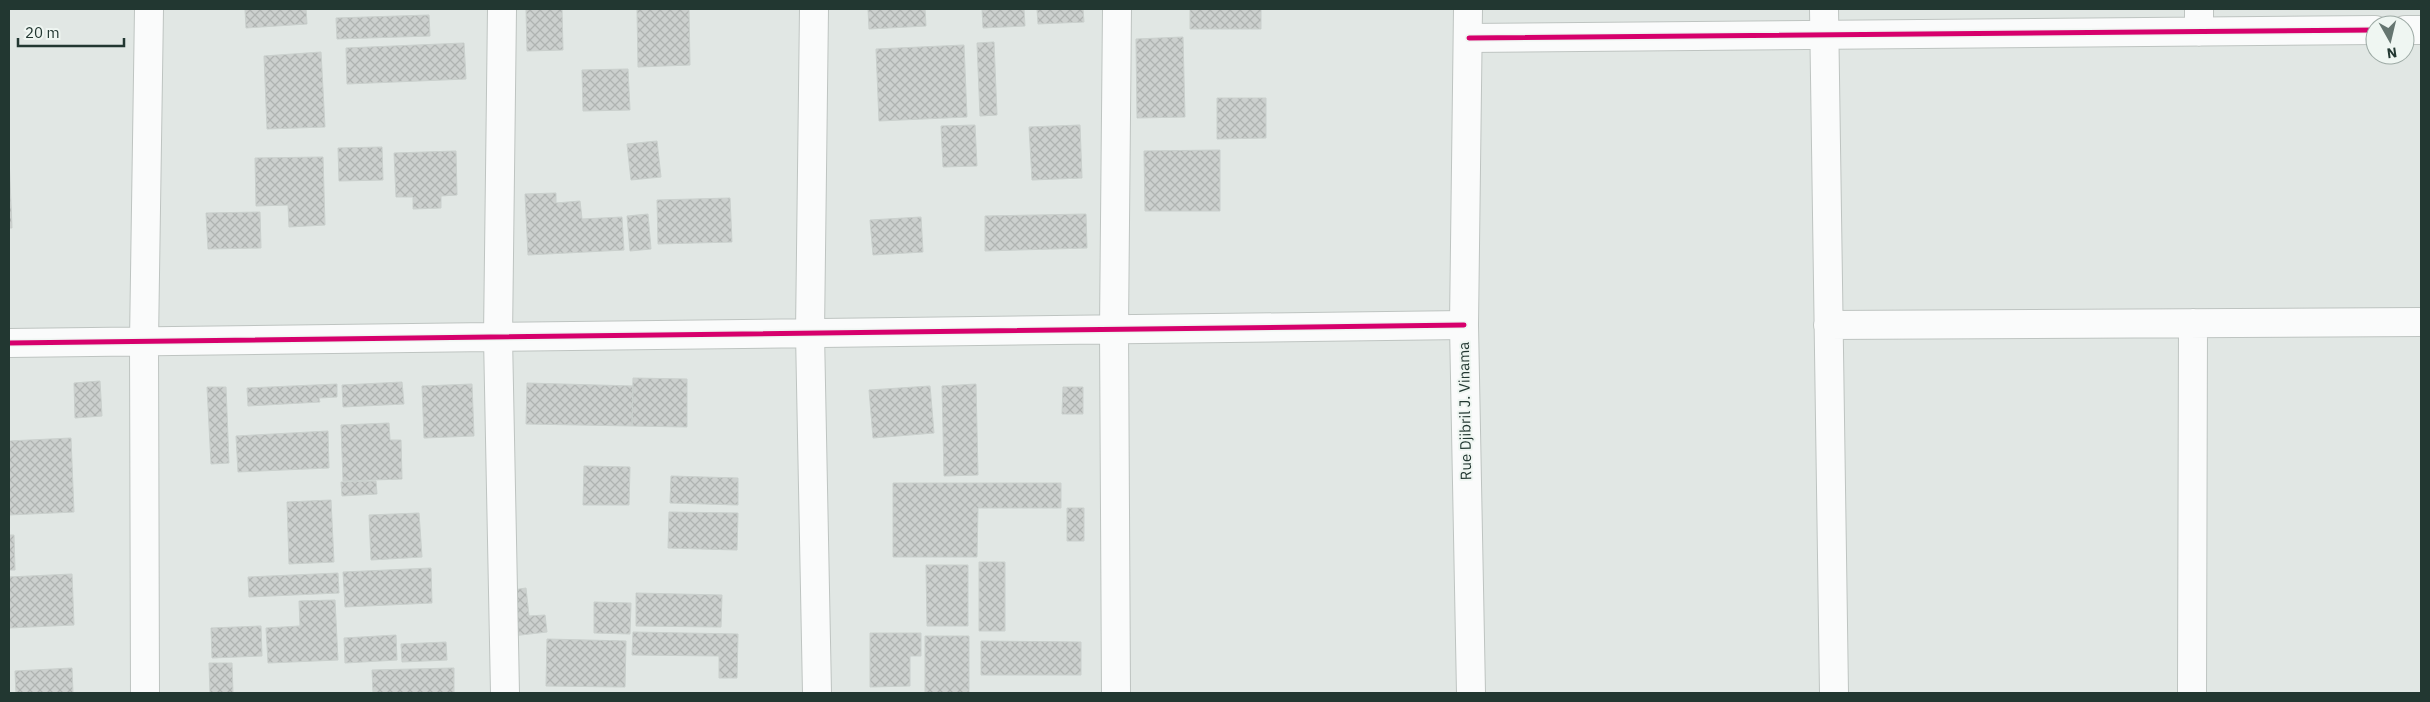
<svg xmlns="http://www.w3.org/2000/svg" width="2430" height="702" font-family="'IBM Plex Sans',sans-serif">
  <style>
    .building { fill: url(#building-cross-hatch); stroke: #cad0cd }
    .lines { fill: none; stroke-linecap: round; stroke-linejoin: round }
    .minor-casing { stroke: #bec4c1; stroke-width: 30 }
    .tertiary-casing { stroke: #bec4c1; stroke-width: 30 }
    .minor { stroke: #fafbfb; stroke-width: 28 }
    .tertiary { stroke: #fafbfb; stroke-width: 28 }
    .cycleway-casing { stroke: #eff6f2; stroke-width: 8 }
    .cycleway { stroke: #d6006c; stroke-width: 5 }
    .labels { text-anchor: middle; stroke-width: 4; stroke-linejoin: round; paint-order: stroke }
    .street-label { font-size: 15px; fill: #223731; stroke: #eff6f2 }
  </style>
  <defs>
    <pattern id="building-cross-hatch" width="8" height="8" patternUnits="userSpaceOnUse" patternTransform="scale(1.25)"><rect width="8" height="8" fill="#ccd0ce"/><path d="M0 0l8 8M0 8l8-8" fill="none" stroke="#afb3b1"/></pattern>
  </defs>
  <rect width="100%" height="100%" fill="#e1e7e4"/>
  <!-- building -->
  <path class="building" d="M245 9H306L307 24 246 28Z
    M526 9H562L563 50 527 51Z
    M637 9H689L690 65 638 67Z
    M868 9H925L926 26 869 29Z
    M982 9H1024L1025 26 983 28Z
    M1037 9H1083L1084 22 1038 24Z
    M1190 9H1261V29H1190Z
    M429 15 430 36 337 39 336 18Z
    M1183 37 1185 117 1137 118 1136 39Z
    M994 42 997 115 980 116 977 43Z
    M464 43 466 79 347 84 346 48Z
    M964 45 967 117 879 121 876 49Z
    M321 52 325 127 267 129 264 56Z
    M628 69 630 110 583 111 582 70Z
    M1217 98H1266V138L1217 139Z
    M975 125 977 166 943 167 941 126Z
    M1080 125 1082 178 1032 180 1029 127Z
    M657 141 661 177 631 180 627 144Z
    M382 147 383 180 339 181 338 148Z
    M1220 150V211H1145L1144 151Z
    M456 151 457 195 441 196V208L413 209V197H396L394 153Z
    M9 157 12 228H9Z
    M323 157 325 225 289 227 288 205 256 206 255 158Z
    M556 193V203L580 201 582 219 622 217 624 250 528 255 525 194Z
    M730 198 732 242 658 244 657 200Z
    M260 212 261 248 208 249 206 213Z
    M648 214 651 249 630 251 627 216Z
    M1086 214 1087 248 985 251V216Z
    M921 217 923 252 873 255 870 220Z
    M633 378 687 379V427L632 426Z
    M100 381 102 416 75 418 74 383Z
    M402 382 404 404 343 407 342 385Z
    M527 383 633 386 632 426 526 424Z
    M337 384V397L319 398 320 402 248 406 247 388Z
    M472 384 474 436 424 438 422 386Z
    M976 384 978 475 944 476 942 386Z
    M930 386 934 433 873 438 869 390Z
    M207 387H226L229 463 211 464Z
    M1063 387H1083V414H1062Z
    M389 423 390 440H401L402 479 343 481 341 425Z
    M328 431 329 468 238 472 236 436Z
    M71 438 74 512 9 515V441Z
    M584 466 630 467 629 505H583Z
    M671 476 738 478V505L670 503Z
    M376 481 377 494 342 496 341 482Z
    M893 483H1061V508H978L977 557H893Z
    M331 500 334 562 289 564 287 502Z
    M1067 508H1084V541H1067Z
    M669 512 738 513 737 550 668 548Z
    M419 513 422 557 371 560 369 515Z
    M9 535H14L15 570H9Z
    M979 562H1005V631H979Z
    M926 565H968V626H927Z
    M431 568 432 603 345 607 343 572Z
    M338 573 339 593 249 597 248 577Z
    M72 574 74 625 9 628V577Z
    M526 588 529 616 545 615 547 632 512 636 506 591Z
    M636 593 722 595 721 627 636 626Z
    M335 600 338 660 268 663 266 628 300 626 299 601Z
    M594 602 631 603 630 634 594 633Z
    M261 626 262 656 212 658 211 628Z
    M633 632 738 634 737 678H719V656L632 655Z
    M870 633H921V656H910V686L870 687Z
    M396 635 397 660 345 663 344 638Z
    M925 636H969V693H925Z
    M547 639 626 641 625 687 546 686Z
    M981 641 1081 642V675H981Z
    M446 642 447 660 402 662 401 644Z
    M209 663H232L233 693H210Z
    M72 668 73 693H16L15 671Z
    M454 668V693H373L372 670Z"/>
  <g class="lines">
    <!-- minor casing -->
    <g class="minor-casing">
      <path id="minor" d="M502 9 498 337 505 693
        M814 9 810 333 817 693
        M1824 9 1834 693
        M2199 9V32
        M2405 30H2421
        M1469 38 2375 30
        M1828 325 2421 322
        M9 343 1464 325
        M145 693 144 341 149 9
        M1116 693 1114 329 1117 9
        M2192 693 2193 323"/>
    </g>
    <!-- tertiary casing -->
    <g class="tertiary-casing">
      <path id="tertiary" d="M1468 9 1464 325 1471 693"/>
    </g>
    <!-- minor -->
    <use href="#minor" class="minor"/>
    <!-- tertiary -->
    <use href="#tertiary" class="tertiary"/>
    <!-- cycleway casing -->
    <g class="cycleway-casing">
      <path id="cycleway" d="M1469 38 2375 30
        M9 343 1464 325"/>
    </g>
    <!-- cycleway -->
    <use href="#cycleway" class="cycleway"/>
  </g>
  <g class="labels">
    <!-- street labels -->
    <g class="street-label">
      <text transform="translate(1465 411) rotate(-91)" y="5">Rue Djibril J. Vinama</text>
    </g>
  </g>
  <!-- border -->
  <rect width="2430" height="702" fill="none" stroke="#223731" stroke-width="20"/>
  <!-- north arrow -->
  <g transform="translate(2390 40) rotate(172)"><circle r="24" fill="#eff6f2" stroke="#9daaa5"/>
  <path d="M0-4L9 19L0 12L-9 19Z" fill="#657570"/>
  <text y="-8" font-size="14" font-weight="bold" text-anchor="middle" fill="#223731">N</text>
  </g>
  <!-- scale -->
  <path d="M18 38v8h106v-8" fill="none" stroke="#223731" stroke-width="2.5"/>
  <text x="25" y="38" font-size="15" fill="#223731" stroke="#eff6f2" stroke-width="4" paint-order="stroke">20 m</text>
</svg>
